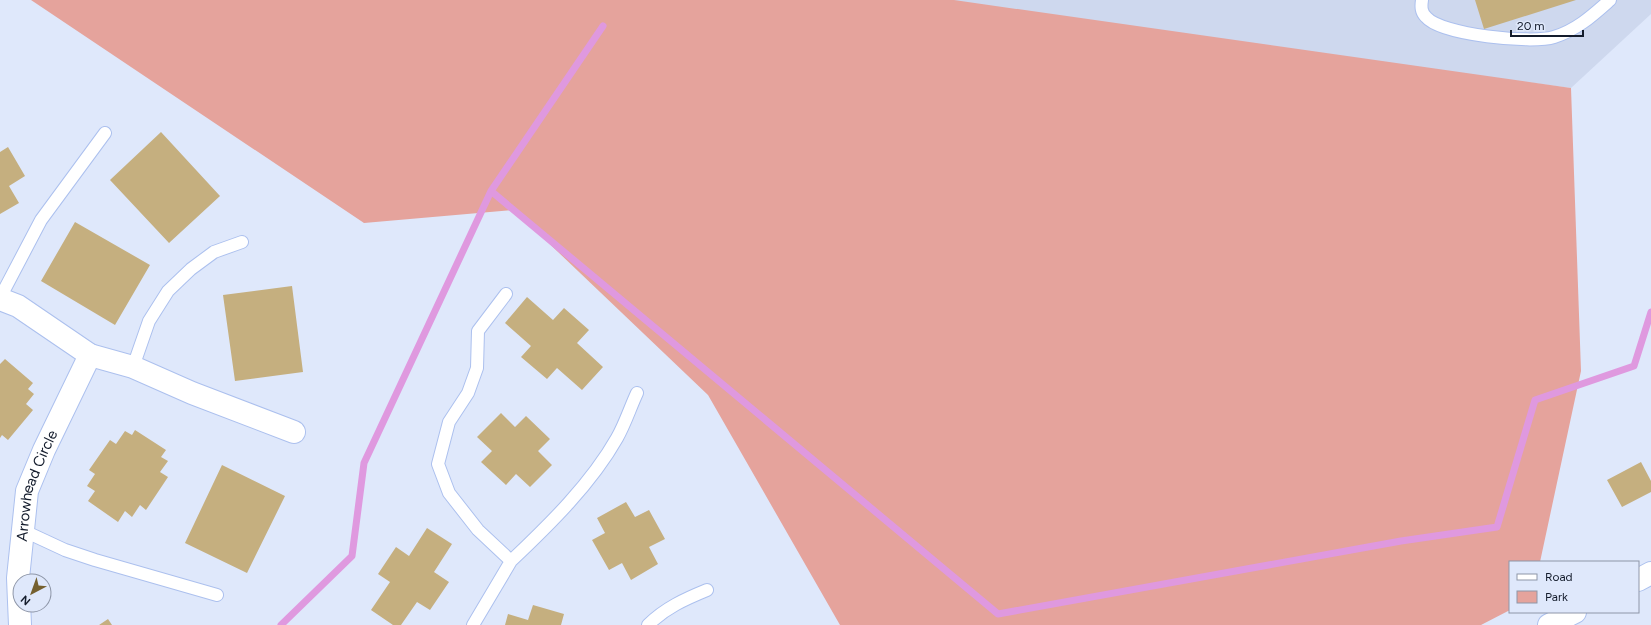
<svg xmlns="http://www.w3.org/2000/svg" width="1651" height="625" font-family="Figtree,sans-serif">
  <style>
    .built { fill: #ced8ee }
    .green { fill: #e5a39c }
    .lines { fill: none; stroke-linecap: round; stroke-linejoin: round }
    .stream { stroke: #df99df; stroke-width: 7 }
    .building { fill: #c5af7f }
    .service-casing { stroke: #acc0ee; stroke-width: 14 }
    .minor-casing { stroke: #acc0ee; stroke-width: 24 }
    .tertiary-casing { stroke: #acc0ee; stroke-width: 24 }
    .service { stroke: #fff; stroke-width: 12 }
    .minor { stroke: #fff; stroke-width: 22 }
    .tertiary { stroke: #fff; stroke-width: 22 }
    .labels { text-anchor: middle; stroke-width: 3; stroke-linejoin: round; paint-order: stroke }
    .street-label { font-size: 15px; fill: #141c2c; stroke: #dfe8fb }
  </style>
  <rect width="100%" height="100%" fill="#dfe8fb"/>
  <!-- built -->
  <path class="built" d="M909 0H1651V14L1571 88Z"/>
  <!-- green -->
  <path class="green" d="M31 0H954L1571 88 1581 371 1540 562H1510V610L1481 625H840L708 395 514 210 364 223Z"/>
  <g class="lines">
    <!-- stream -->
    <path class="stream" d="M491 191 998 614 1401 541 1497 527 1535 400 1634 366 1651 312
      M281 625 352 556 364 463 491 191 603 26"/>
  </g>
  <!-- building -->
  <path class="building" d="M1475 0H1576L1484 29Z
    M161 132 220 196 169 243 110 180Z
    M8 147 25 176 9 186 19 203 0 214V152Z
    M75 222 150 265 115 325 41 281Z
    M292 286 303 372 235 381 223 295Z
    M527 297 553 320 564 308 589 330 577 343 603 367 582 390 557 368 547 379 521 357 531 346 505 323Z
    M5 359 33 383 28 389 34 394 26 404 33 410 8 440 2 435 0 438V364Z
    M501 413 515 427 526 416 550 439 538 451 552 465 530 487 516 474 506 485 481 462 492 451 477 437Z
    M135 430 166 450 161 457 168 461 160 472 168 477 146 510 140 505 132 517 125 511 118 522 88 501 95 491 87 486 95 474 89 470 110 440 116 444 125 431 132 435Z
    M1641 462 1651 481V492L1622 507 1607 480Z
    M222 465 285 496 247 573 185 543Z
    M626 502 635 517 649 510 665 539 649 547 658 564 631 580 622 563 609 570 592 540 605 533 597 518Z
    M427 528 452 544 434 572 449 582 430 610 417 602 401 625H393L371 610 390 582 378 574 396 547 409 556Z
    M533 605 564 614 561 625H505L508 614 528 620Z
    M108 619 112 625H99Z"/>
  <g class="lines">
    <!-- service casing -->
    <g class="service-casing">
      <path id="service" d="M1422 0C1421 7 1421 12 1426 17 1441 35 1532 44 1554 37 1577 30 1593 15 1610 0
        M0 298 41 220 105 133
        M133 367 149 321 168 291 191 269 214 252 242 242
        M22 530 65 550 95 560 217 595
        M511 561C549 525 591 484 617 438 625 424 630 408 637 393
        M473 625 511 561 478 530 449 493 438 464 449 422 468 393 477 368 478 331 506 294
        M648 625C665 608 685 599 707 590"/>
    </g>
    <!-- minor casing -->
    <g class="minor-casing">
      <g id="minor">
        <path d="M0 299 18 306 90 355"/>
        <path id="s1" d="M20 625 18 578 27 491 44 450 90 355 133 367 192 393 294 432"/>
      </g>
    </g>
    <!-- tertiary casing -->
    <g class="tertiary-casing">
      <path id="tertiary" d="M1638 580 1651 573
        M1549 625 1575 612"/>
    </g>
    <!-- service -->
    <use href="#service" class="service"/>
    <!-- minor -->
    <use href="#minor" class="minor"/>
    <!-- tertiary -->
    <use href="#tertiary" class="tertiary"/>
  </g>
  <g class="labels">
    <!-- street labels -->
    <g class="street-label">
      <text dy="5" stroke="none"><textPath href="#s1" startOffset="142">Arrowhead Circle</textPath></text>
    </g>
  </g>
  <!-- legend -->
  <rect x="1509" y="561" width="130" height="52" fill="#dfe8fb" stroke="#8e96a8"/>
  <rect x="1517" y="574" width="20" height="6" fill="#ffffff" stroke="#8e96a8"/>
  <text x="1545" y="581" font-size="12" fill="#141c2c">Road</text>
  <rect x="1517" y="591" width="20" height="12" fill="#e5a39c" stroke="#8e96a8"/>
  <text x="1545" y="601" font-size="12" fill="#141c2c">Park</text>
  <!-- north arrow -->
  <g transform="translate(32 593) rotate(221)"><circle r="19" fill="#dfe8fb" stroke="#8e96a8"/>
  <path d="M0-3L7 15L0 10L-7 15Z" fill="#75602f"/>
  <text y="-6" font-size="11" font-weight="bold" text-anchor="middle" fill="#141c2c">N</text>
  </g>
  <!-- scale -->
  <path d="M1511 30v6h72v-6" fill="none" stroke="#141c2c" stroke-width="2"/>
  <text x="1517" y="30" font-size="12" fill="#141c2c" stroke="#dfe8fb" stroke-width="3" paint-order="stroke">20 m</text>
</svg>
